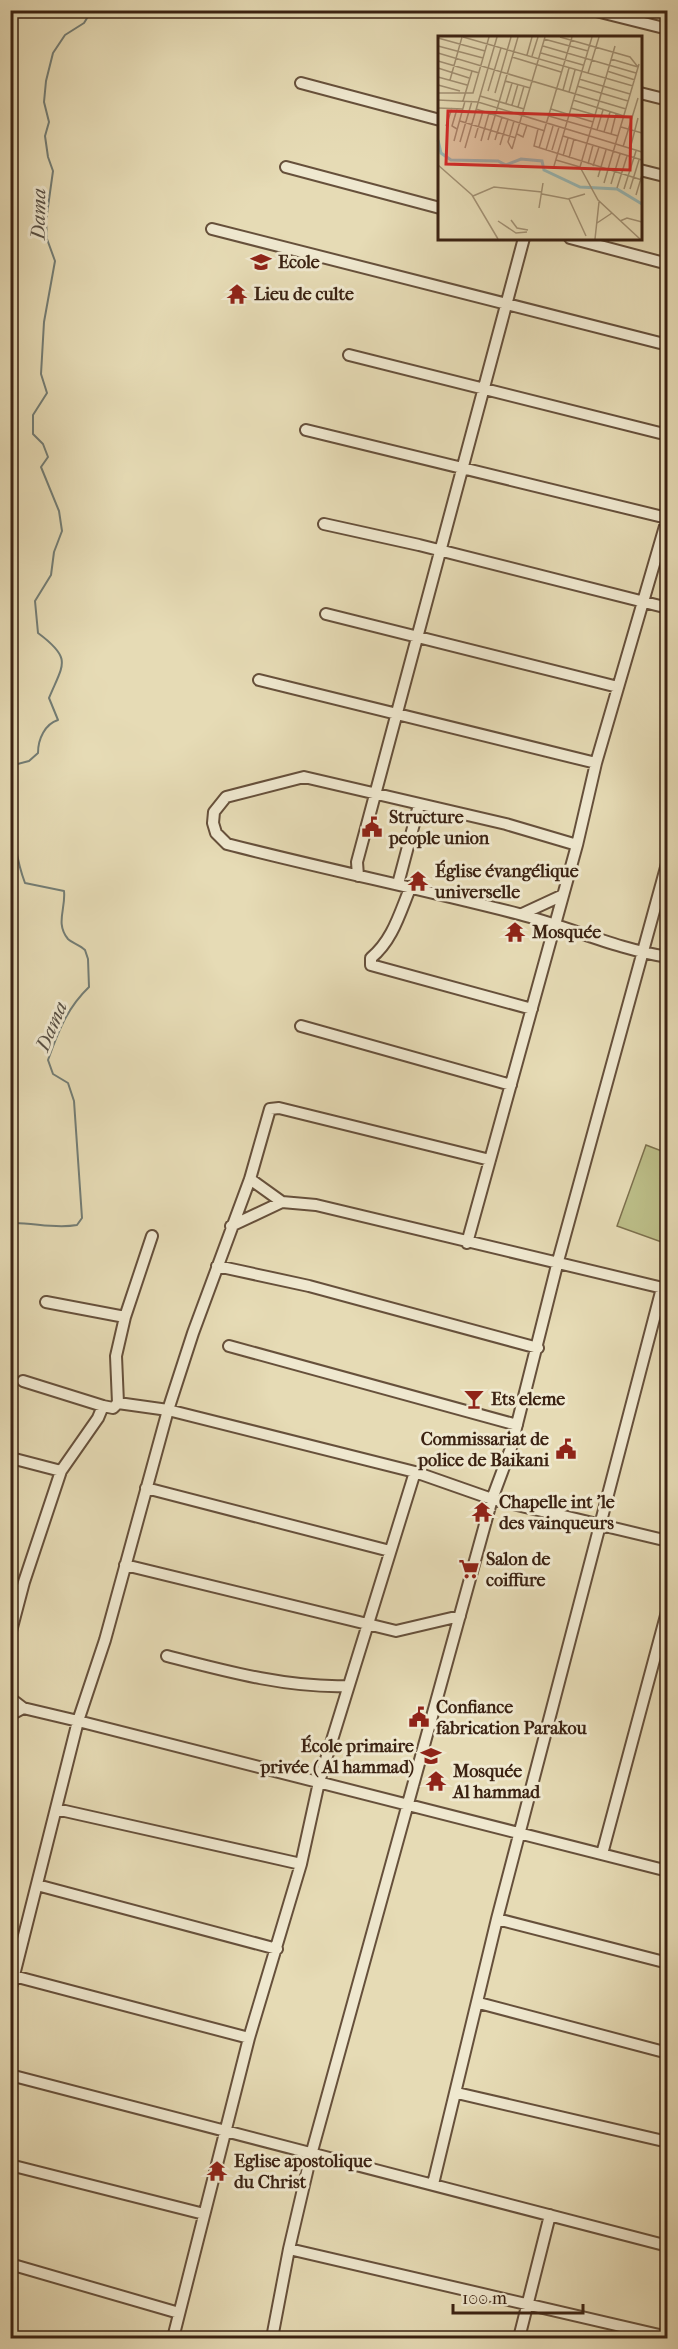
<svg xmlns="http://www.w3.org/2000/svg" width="678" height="2349" font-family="'IM FELL French Canon',serif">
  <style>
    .green { fill: #bcbe88; stroke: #7c704d; stroke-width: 1.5 }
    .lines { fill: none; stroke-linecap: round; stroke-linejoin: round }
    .stream { stroke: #737d75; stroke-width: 2 }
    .minor-casing { stroke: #66503b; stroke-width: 14 }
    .minor { stroke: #efe8cf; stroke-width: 10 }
    .labels { text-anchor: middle; stroke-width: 6; stroke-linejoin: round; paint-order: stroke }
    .poi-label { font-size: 18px; font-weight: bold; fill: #3b2212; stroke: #efe8cf; text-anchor: start }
    .water-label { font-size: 20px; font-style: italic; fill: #574f44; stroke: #efe8cf }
    .inset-river { fill: none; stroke: #99b9b7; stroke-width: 3 }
    .inset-road { fill: none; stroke: #a29174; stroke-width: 1.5 }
    .view { fill: #d62828; fill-opacity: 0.15; stroke: #d62828; stroke-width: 3 }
    .inset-edge { fill: none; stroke: #3b2212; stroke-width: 3 }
  </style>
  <rect width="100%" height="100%" fill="#e6dbb5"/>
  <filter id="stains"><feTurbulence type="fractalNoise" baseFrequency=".00333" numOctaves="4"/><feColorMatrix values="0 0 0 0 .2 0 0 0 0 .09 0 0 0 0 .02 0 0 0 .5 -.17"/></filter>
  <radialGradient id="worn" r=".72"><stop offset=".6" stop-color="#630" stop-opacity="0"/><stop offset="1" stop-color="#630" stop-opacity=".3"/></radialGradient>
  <!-- green -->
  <path class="green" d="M646 1145 667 1153V1244L617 1226Z"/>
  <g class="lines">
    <!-- stream -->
    <path class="stream" d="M10 766 29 761 38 753C38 739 45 724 58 720L49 698C63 664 73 659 38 633L35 601 51 575 54 552 62 531 59 511 41 467 48 457 43 444 33 434V415L47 393 41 374 44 322 55 261 47 239 46 221 53 171 48 157 45 136 49 122 44 102 46 81 53 53 65 35 84 23 92 10
      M10 773C18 786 13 795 13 809 13 835 16 859 25 883L64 891C66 909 55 923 68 939 72 943 80 945 85 950L88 959 89 987C67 1008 58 1032 48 1060L53 1074 68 1083 74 1101 82 1218 77 1225C55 1229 36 1223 14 1223L10 1226"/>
    <!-- minor casing -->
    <g class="minor-casing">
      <path id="minor" d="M592 10 668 29
        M301 83 440 120
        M640 93 668 100
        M286 167 440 208
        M640 170 668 177
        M212 229 668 345
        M570 238 668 264
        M349 355 668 435
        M306 430 667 518
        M324 524 419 545 668 608
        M326 614 618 687
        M259 680 596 763
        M577 845 506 824 304 777 226 797 214 812 213 823 216 833 227 844C324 869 422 889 519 914 569 927 617 949 668 957
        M358 876 357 862 524 238
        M398 884 419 805
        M411 886C400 912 393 940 371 958V965L532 1009
        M522 914 563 895
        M301 1026 511 1085
        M250 1179 282 1202 316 1205 667 1289
        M231 1226 282 1202
        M467 1243 577 845 596 763 668 516
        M217 1266 309 1286 538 1348
        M46 1302 125 1317
        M229 1346 517 1425
        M23 1381 103 1406 113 1408 118 1403 168 1410 415 1472 492 1499 668 1541
        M118 1403 116 1356 125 1317 152 1236
        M11 1458 61 1471
        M146 1488 390 1551
        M125 1565 396 1631 460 1616
        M10 1635 24 1582 61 1471 98 1418 103 1406
        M167 1656C225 1671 287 1688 347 1686
        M10 1698 23 1708
        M10 1715 23 1708 78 1721 668 1871
        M56 1809 301 1864
        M602 1854 668 1608
        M37 1885 277 1949
        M497 1919 668 1963
        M10 1975 249 2038
        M10 1991 78 1721 105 1640 168 1410 193 1333 250 1179 270 1109 279 1108 490 1160
        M479 2003 668 2053
        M10 2075 668 2246
        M457 2093 668 2142
        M10 2165 204 2214
        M433 2184 497 1919 662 1288
        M289 2249 668 2337
        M10 2264 179 2313
        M173 2338 249 2038 301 1864 319 1782 415 1472
        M272 2338 289 2249 311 2155 492 1499 511 1448 558 1261 668 860
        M519 2338 550 2215"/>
    </g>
    <!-- minor -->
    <use href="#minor" class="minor"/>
  </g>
  <!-- icons -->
  <defs>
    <g id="school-bare" transform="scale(1.62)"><path d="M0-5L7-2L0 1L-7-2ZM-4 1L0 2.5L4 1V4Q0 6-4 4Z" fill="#8f2418" stroke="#efe8cf" stroke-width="2.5" paint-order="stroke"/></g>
    <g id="temple-bare" transform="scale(1.62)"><path d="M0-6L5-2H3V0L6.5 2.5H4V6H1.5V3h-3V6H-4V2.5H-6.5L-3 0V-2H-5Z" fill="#8f2418" stroke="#efe8cf" stroke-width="2.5" paint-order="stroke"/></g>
    <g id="civic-bare" transform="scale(1.62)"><path d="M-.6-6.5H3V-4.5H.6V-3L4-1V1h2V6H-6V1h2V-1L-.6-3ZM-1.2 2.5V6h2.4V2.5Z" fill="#8f2418" stroke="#efe8cf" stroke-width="2.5" paint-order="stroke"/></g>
    <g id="bar-bare" transform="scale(1.62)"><path d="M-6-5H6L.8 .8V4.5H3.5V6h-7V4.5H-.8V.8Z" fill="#8f2418" stroke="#efe8cf" stroke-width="2.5" paint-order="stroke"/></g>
    <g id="supermarket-bare" transform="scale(1.62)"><path d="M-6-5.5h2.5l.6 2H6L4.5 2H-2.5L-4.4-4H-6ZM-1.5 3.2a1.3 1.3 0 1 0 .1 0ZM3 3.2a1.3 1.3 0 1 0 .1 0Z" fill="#8f2418" stroke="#efe8cf" stroke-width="2.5" paint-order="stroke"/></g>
  </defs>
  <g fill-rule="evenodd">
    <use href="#school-bare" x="261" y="262"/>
    <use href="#temple-bare" x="237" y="294"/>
    <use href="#civic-bare" x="372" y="827"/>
    <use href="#temple-bare" x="418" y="881"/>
    <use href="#temple-bare" x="515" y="932"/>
    <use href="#bar-bare" x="474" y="1399"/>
    <use href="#civic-bare" x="566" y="1449"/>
    <use href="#temple-bare" x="482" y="1512"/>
    <use href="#supermarket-bare" x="469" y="1569"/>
    <use href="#civic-bare" x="419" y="1717"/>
    <use href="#school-bare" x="431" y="1756"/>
    <use href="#temple-bare" x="436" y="1781"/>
    <use href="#temple-bare" x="217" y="2171"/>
  </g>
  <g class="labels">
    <!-- poi labels -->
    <g class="poi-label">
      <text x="278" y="268">Ecole</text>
      <text x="254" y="300">Lieu de culte</text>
      <text x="389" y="823">Structure<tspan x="389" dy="21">people union</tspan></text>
      <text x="435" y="877">Église évangélique<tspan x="435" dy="21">universelle</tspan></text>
      <text x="532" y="938">Mosquée</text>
      <text x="491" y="1405">Ets eleme</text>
      <text x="549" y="1445" text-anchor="end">Commissariat de<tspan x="549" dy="21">police de Baikani</tspan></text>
      <text x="499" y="1508">Chapelle int 'le<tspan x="499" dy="21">des vainqueurs</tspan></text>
      <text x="486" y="1565">Salon de<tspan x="486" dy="21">coiffure</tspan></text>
      <text x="436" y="1713">Confiance<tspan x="436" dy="21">fabrication Parakou</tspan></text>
      <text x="414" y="1752" text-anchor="end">École primaire<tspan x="414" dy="21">privée ( Al hammad)</tspan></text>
      <text x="453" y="1777">Mosquée<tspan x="453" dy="21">Al hammad</tspan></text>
      <text x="234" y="2167">Eglise apostolique<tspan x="234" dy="21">du Christ</tspan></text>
    </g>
    <!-- water labels -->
    <g class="water-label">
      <text transform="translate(38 214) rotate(-89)" y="7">Dama</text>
      <text transform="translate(51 1026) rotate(-67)" y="7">Dama</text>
    </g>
  </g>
  <!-- overview -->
  <g transform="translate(438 36)">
    <rect width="204" height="204" fill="#e6dbb5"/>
    <path class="inset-river" d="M0 104 3 117 13 124 60 125 68 129 83 123 104 125 106 134 142 151 179 153 204 168"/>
    <path class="inset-road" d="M25 1 195 50M122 1 192 21 200 31M0 2 47 15M106 3 150 15M0 10 45 22M105 10 198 37M177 10 142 131 160 164 202 203M0 17 188 73M103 17 145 29M89 19 94 1M94 20 100 1M74 21 123 36M173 23 200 31M0 25 41 37M0 32 31 42M169 35 197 44M150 37 161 1M0 41 29 49M141 43 192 58M12 44 24 1M67 45 92 52M0 49 22 55M139 50 190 65M125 54 131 32M50 55 63 12M131 56 137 34M0 57H27M27 57H35L51 1M57 57 73 1M42 60 86 73M0 64 40 66 204 116M135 64 186 80M25 65 34 35M68 67 74 47M74 69 80 48M80 71 86 50M0 72 25 73M133 72 157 79M19 73 14 90 19 93M38 73 107 95M113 73 155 86M111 80 180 100M22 85 78 102M8 90 14 72M183 91 204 97M100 93 96 110 204 144M159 94 165 74M166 96 172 76M79 98 85 101 89 89M173 98 178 78M125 100 204 124M37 102 45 75M50 104 80 1M57 104 64 81M16 105 27 65M43 105 51 77M22 106 34 65M62 109 70 83M185 111 200 62M27 112 59 1M101 112 134 1M74 113 107 1M74 113 70 106 76 85M192 113 200 82M108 114 115 90M114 114 121 91M125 120 130 102M131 122 136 103M118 124 142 131M150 128 155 109M0 129 34 159 60 203M116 130 154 1M155 130 161 111M160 141 168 114M166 147 201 28M173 148 182 118M179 152 189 120M186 153 198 115M192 153 201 124M104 158 130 163 147 158M198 159 204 139M35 160 56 151 104 156M131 163 148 200M101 172 105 147M73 184 79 192 90 194M60 185 78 197 89 196M182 185 189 182 204 186M159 187 174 177M157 203 161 166"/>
    <path class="view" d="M10 75 193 81 192 134 8 128Z"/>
    <rect width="204" height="204" class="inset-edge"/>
  </g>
  <!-- margin -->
  <rect width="678" height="2349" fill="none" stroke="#e6dbb5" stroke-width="36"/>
  <rect x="12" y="12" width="654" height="2325" fill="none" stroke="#3b2212" stroke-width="3"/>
  <rect x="18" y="18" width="642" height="2313" fill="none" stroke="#3b2212" stroke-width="1.5"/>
  <!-- scale -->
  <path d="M453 2304v9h130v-9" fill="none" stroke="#3b2212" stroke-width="3"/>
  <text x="462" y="2304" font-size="18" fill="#3b2212" stroke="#efe8cf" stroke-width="4.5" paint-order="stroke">100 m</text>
  <rect width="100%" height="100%" filter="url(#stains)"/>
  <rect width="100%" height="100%" fill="url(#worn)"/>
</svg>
